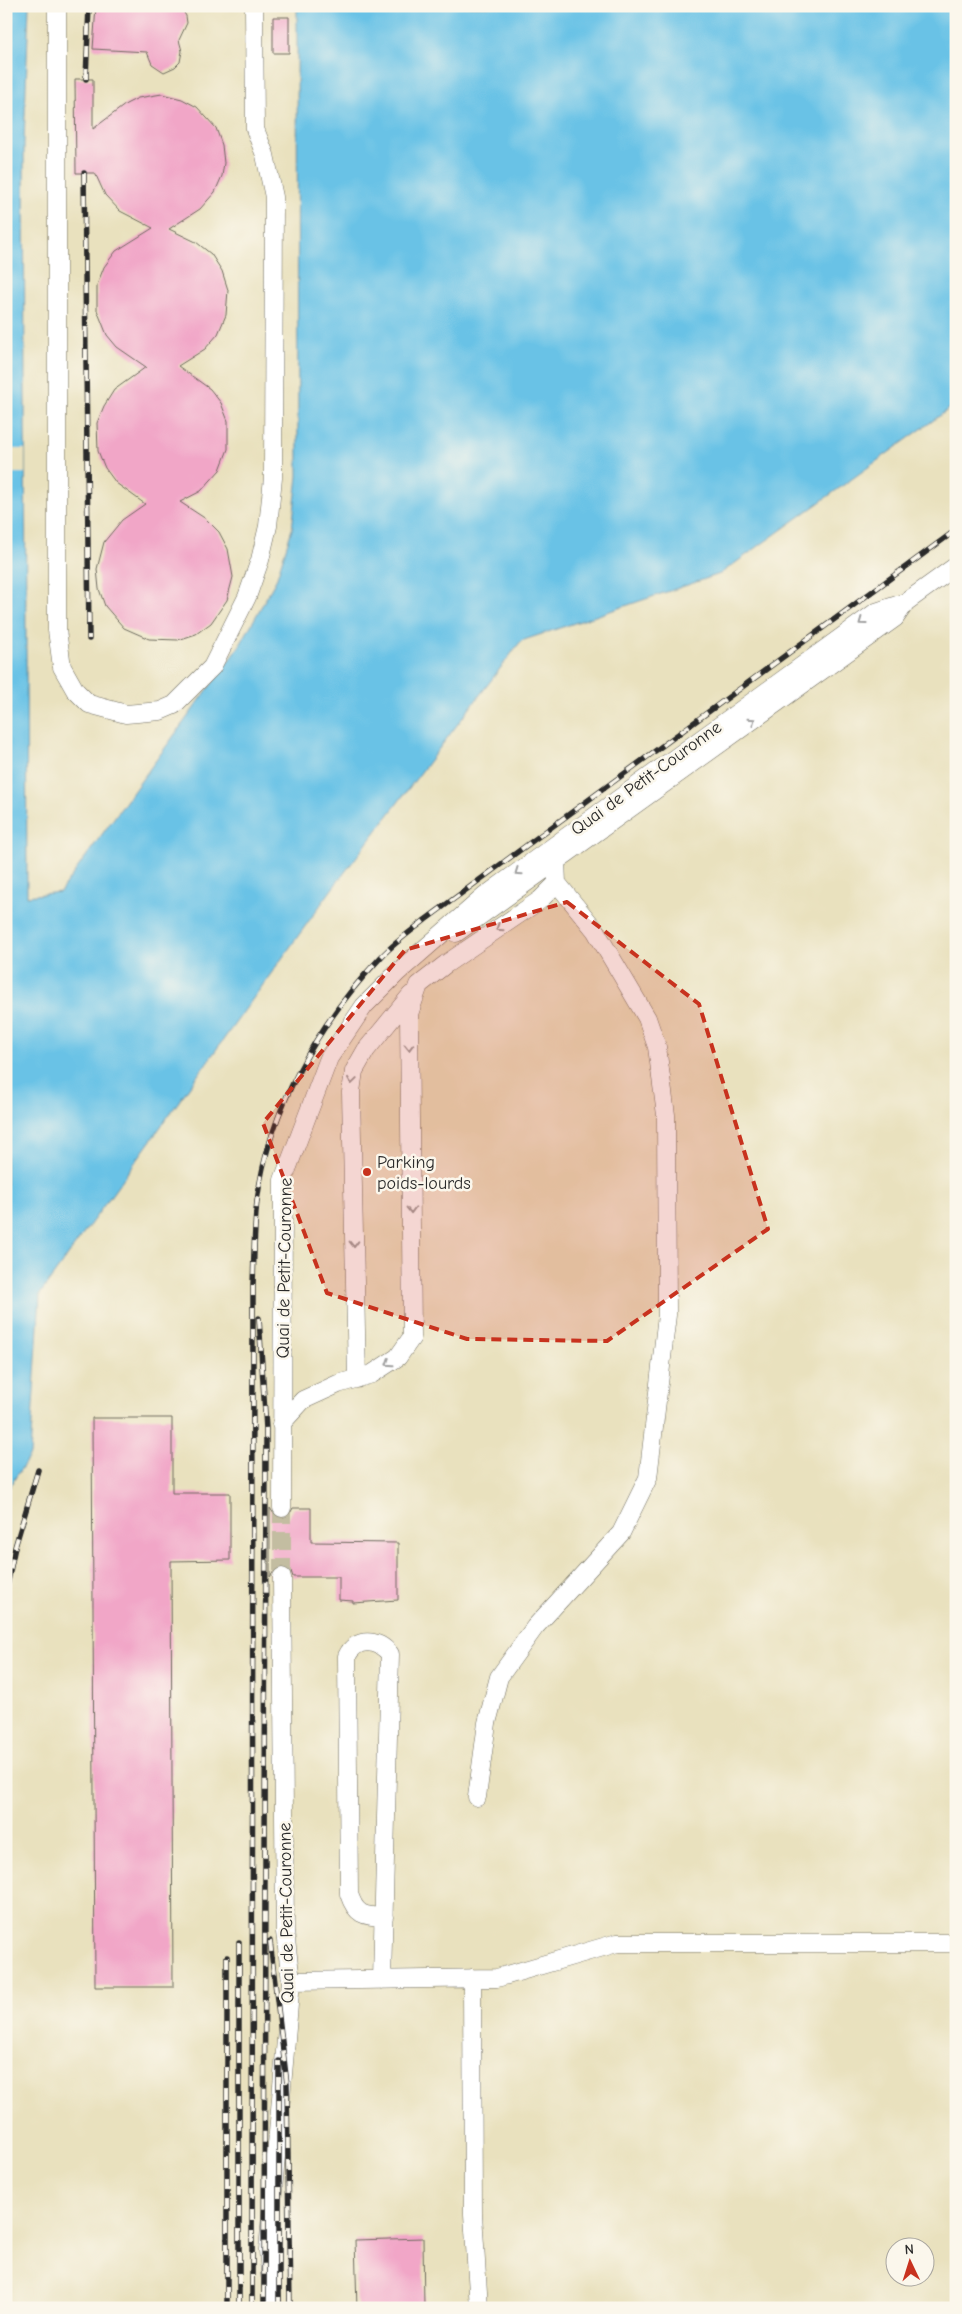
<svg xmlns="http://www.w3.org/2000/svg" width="962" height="2314" font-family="'Comic Neue',sans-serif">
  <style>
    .water { fill: #69c2e6; stroke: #4a7688 }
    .pier { fill: #e9e1be }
    .building { fill: #f1a6c7 }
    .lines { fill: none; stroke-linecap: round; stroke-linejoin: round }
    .minor-tunnel { stroke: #c3bda1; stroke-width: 18; stroke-dasharray: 18 9; stroke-linecap: butt }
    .minor-casing { stroke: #6e6b5e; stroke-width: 19 }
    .minor { stroke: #fff; stroke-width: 18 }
    .rail-casing { stroke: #2b2b2b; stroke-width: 5.5 }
    .rail { stroke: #fbf7ec; stroke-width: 4; stroke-dasharray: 11; stroke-linecap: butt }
    .oneway { stroke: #a0a0a0 }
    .marked { fill: #c8321e; fill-opacity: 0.2; stroke: #c8321e; stroke-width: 4; stroke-dasharray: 10 6; stroke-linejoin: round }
    .poi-dot { fill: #c8321e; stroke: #fbf7ec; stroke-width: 2 }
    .labels { text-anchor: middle; stroke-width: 5; stroke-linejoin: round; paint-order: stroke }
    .street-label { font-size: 18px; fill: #2b2b2b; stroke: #fbf7ec }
    .poi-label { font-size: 18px; fill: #2b2b2b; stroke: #fbf7ec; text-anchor: start }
  </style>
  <rect width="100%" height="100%" fill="#fbf7ec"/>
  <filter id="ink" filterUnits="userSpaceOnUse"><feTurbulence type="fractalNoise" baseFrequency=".02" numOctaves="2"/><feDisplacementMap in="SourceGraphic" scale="10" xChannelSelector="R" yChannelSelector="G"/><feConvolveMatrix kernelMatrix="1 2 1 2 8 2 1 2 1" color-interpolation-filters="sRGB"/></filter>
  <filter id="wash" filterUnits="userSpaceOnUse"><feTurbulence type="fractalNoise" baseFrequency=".0096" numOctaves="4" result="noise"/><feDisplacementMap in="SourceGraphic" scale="20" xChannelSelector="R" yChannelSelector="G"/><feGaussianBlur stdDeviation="1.12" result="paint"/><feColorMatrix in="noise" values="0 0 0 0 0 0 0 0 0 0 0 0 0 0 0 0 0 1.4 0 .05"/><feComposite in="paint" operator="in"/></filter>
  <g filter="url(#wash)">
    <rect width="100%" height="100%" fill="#e9e1be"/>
    <!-- water -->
    <path class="water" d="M6 6H29L24 142 27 896 60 892 240 645 276 580 292 529 298 476 297 6H956V404L720 574 521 641 332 889 40 1294 30 1455 6 1492Z"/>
    <!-- pier -->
    <path class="pier" d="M6 449H25V473H6Z"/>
    <g id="blocks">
      <!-- building -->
      <path class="building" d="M96 6H180L186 16 187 23 179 40 182 51 180 62 175 67 164 72 152 64 147 52 93 49Z
        M273 17H289V53H273Z
        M75 79H93V129L126 104 138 98 162 94 182 99 197 107 216 128 222 145 224 163 222 176 215 192 200 209 169 229 196 242 211 254 222 271 228 290 226 315 218 334 205 349 178 366 210 389 221 403 228 421V449L220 470 201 491 180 502 206 519 219 532 228 549 233 577 227 600 211 623 196 634 178 640 149 639 124 628 105 606 99 589 97 569 104 542 122 520 145 504 116 483 105 468 98 451 97 423 104 406 114 390 146 367 117 347 107 335 97 310V285L104 267 116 251 153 228 120 211 105 195 95 173H76Z
        M92 1418H172V1493H230V1560L171 1561 173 1987H95Z
        M270 1508 276 1517 281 1519 288 1517 293 1508H311V1542L398 1543V1600L353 1603V1601L339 1600V1577H293L291 1571 282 1566 276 1568 270 1577Z
        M423 2238 424 2308H357L355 2240Z"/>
    </g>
  </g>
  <g filter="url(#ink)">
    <use href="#blocks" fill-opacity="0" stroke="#6e6b5e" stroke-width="1"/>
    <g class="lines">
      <!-- minor-tunnel -->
      <path class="minor-tunnel" d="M282 1577V1508"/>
      <!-- minor casing -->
      <g class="minor-casing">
        <path id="minor" d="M57 6V630L62 667 75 690 89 704 126 714 160 711 174 705 212 667 247 597 260 560 268 526 273 478 274 197 265 155 255 129 254 6
          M456 933 895 618 906 602
          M357 1379 351 1092 354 1071 366 1050 411 995
          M281 1424 303 1400 338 1384 372 1374 398 1357 412 1337 409 1014 419 985 446 964 540 900 557 883 556 861 550 850
          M282 1508 283 1180 329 1058 364 1006 398 972 485 896 876 612 906 602 956 566
          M477 1797 487 1723 499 1677 535 1627 621 1533 648 1478 667 1315 666 1115 657 1047 647 1018 595 930 557 883
          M472 1978 473 2214 479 2308
          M382 1980 390 1654C378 1639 356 1637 347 1656L349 1894C356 1915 363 1916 384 1917
          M291 1981 497 1978 617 1943H956
          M273 2308 268 2250 291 1981 285 1932 282 1577"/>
      </g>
      <!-- minor -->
      <use href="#minor" class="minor"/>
      <!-- rail casing -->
      <g class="rail-casing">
        <path id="rail" d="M86 79 89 6
          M84 173 89 639
          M259 1318 266 1429 264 2308
          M6 1591 15 1547 38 1470
          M270 1941 287 2084 290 2308
          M239 1943V2308
          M227 1957V2308
          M252 2308 253 1285C254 1257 254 1229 257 1201 269 1109 318 1023 381 957 394 943 410 932 425 920L956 530
          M279 2308V2061"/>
      </g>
      <!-- rail -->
      <use href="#rail" class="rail"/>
    </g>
    <!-- one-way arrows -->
    <defs><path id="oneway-chevron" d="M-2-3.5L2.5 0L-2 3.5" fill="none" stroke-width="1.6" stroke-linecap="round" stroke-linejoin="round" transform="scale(1.25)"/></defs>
    <g class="oneway">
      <use href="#oneway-chevron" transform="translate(862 622) rotate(144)"/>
      <use href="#oneway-chevron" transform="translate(752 721) rotate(-35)"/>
      <use href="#oneway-chevron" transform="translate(518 872) rotate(145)"/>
      <use href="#oneway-chevron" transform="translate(499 928) rotate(146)"/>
      <use href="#oneway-chevron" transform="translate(409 1047) rotate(89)"/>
      <use href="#oneway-chevron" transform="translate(352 1081) rotate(98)"/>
      <use href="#oneway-chevron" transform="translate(411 1210) rotate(89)"/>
      <use href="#oneway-chevron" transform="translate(354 1244) rotate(89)"/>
      <use href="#oneway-chevron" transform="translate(389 1363) rotate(147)"/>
    </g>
  </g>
  <!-- marked area -->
  <path class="marked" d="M567 902 699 1004 768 1229 607 1341 467 1339 327 1293 263 1123 405 950Z"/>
  <!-- markers -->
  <circle class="poi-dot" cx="367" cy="1172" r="5"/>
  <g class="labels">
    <!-- street labels -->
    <g class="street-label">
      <text transform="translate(646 778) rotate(-36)" y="6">Quai de Petit-Couronne</text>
      <text transform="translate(284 1268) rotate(-89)" y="6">Quai de Petit-Couronne</text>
      <text transform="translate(286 1913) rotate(-91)" y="6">Quai de Petit-Couronne</text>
    </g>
    <!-- poi labels -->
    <g class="poi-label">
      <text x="377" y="1168">Parking<tspan x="377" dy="21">poids-lourds</tspan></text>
    </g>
  </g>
  <!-- margin -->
  <rect width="962" height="2314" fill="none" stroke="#fbf7ec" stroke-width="25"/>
  <!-- north arrow -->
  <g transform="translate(910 2262) rotate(356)"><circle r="24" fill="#fbf7ec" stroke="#a8a59f"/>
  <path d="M0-4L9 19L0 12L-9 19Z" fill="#c8321e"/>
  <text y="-8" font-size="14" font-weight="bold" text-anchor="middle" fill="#2b2b2b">N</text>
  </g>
</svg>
